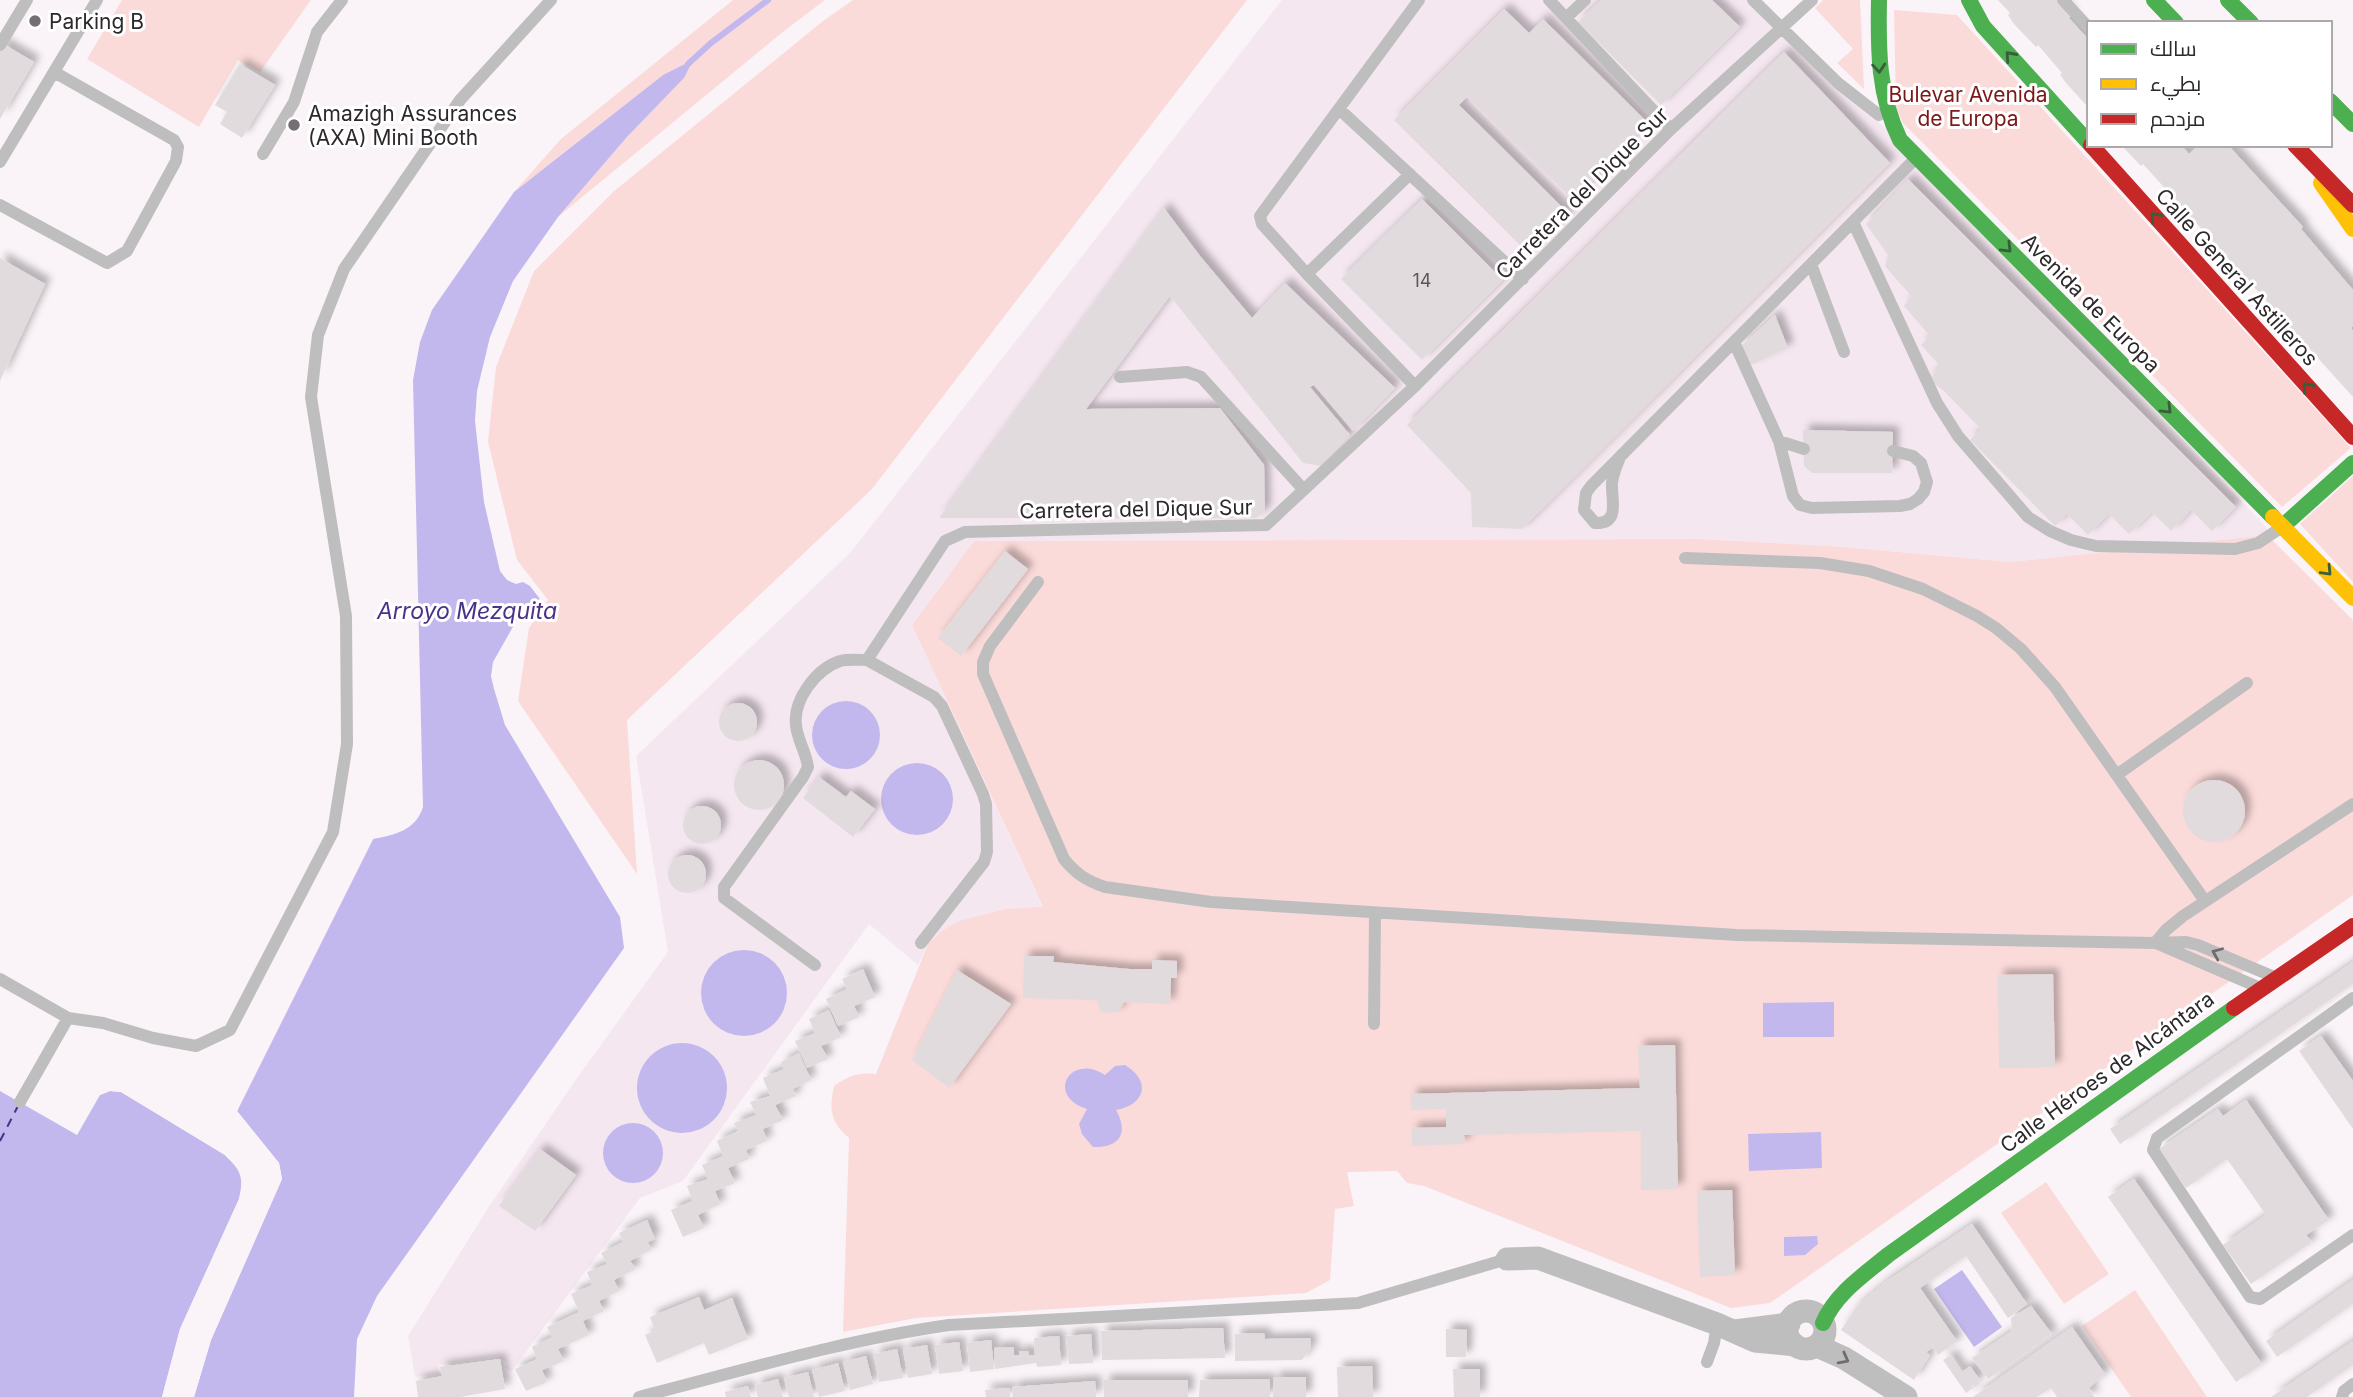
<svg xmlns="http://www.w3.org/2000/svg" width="2353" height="1397" viewBox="0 0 2353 1397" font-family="Inter,Cairo,sans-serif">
	<defs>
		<filter id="shadow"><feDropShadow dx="6" dy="-6" stdDeviation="3.5" flood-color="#0004"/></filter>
	</defs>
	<rect width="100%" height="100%" fill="#faf4f8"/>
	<path fill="#f5e7f0" d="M1282 0H1763L2267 528V535L2010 562 1832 546 1697 539 974 541 912 625 1043 908 1005 909 962 920 928 944 918 965 869 924 683 1181 640 1198 511 1372 505 1367 507 1363 497 1356 438 1365 439 1374 415 1377 408 1336 490 1205 577 1078 668 952 636 756 851 552Z"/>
	<path fill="#fbdbda" d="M122 0H311L260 72 238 60 199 127 87 59Z
		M733 0H825L784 31 558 217 627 137 684 78 663 75 514 192 561 139Z
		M853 0H1247L872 489 627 720 637 874 518 701 529 628 548 600 517 560 488 442 496 367 534 271 613 192 823 21Z
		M1823 0H1860L1864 89 1837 63 1853 49 1815 8Z
		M1894 10 1957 15 2351 448 2282 507 1903 123 1896 108Z
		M2353 476V582L2300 524Z
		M2267 535 2353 620V895L1770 1303 1731 1308 1424 1186 1407 1183 1397 1171 1347 1172 1354 1206 1335 1209 1330 1280 1306 1293 916 1318 843 1332 849 1138C830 1122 829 1109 834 1086 848 1076 859 1072 876 1074L928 944 943 930 962 920 1005 909 1043 907 912 625 974 541 1697 539 1832 546 2010 562Z
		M2046 1182 2109 1274 2064 1304 2001 1213Z
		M2135 1290 2207 1397H2131L2082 1326Z"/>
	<path fill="#c3b8ed" d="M693 60 684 78 627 137 558 217 513 281 490 337 477 391 475 421 484 502 500 571 507 580 516 584 523 582 530 586 540 599 530 603 518 618 493 662 491 676 494 689 505 725 620 917 624 948 377 1296 357 1339 354 1397H194L211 1340 282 1179 279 1163 237 1111 373 839C395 835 416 830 423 807L413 380 420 342 432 310 514 192 663 75Z
		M812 735a34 34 0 1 1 68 0a34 34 0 1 1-68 0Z
		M881 799a36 36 0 1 1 72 0a36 36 0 1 1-72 0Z
		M701 993a43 43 0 1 1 86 0a43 43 0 1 1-86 0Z
		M1834 1002V1037H1763V1003Z
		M637 1088a45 45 0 1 1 90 0a45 45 0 1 1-90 0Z
		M1125 1065C1152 1081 1145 1105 1116 1110 1129 1133 1120 1148 1093 1147L1082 1134 1079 1124 1087 1109C1045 1096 1070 1052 1105 1075L1115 1066Z
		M0 1091 77 1135 100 1095 110 1091 121 1092 225 1155C241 1171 244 1176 239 1199L180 1329 162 1397H0Z
		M603 1153a30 30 0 1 1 60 0a30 30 0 1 1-60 0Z
		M1821 1132 1822 1168 1749 1171 1748 1134Z
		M1817 1236 1818 1244 1805 1255 1784 1256V1237Z
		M1962 1270 2002 1327 1974 1347 1934 1289Z"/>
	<path fill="#faf4f8" d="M372 835 373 839 237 1111 279 1163 282 1179 211 1340 194 1397H191L208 1338 278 1179 275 1165 233 1110Z
		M109 1088 123 1089 227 1152 241 1166 247 1182 242 1201 184 1330 166 1397H162L180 1329 239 1199 243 1182 238 1168 225 1155 121 1092 110 1091 100 1095 97 1093Z"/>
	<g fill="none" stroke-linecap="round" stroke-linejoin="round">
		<path stroke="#c3b8ed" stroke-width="6" d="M688 64 711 43 768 0"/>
		<path stroke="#4a3287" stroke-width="2" stroke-dasharray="9 7" stroke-linecap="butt" d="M0 1141 18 1106"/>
	</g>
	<path fill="#e1dbdd" filter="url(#shadow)" d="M1601 0H1712L1740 27 1661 105 1578 22Z
		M1998 0H2058L2071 16 2069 18 2089 40 2087 106 2066 83 2060 75 2062 73 2038 45 2036 47 2014 24 2008 15 2010 13Z
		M1504 9 1529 33 1543 19 1648 123 1573 200 1467 97 1459 105 1569 214 1529 254 1394 120Z
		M0 42 34 62 0 119Z
		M1784 52 1890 163 1522 529 1472 527 1471 493 1407 425Z
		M240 64 275 85 242 138 220 124 227 112 215 105Z
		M2121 145H2181L2189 154 2199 145H2228L2303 227 2301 229 2353 290V326L2351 328 2353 331V397L2143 164 2141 166Z
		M1908 179 2236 507 2212 531 2191 510 2171 531 2152 512 2129 534 2109 514 2088 535 2067 514 2055 526 1970 440 1981 429 1943 390 1929 380 1940 366 1921 345 1930 336 1904 306 1911 296 1885 266 1888 255 1866 224Z
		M1422 199 1503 280 1422 360 1341 279Z
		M1164 208 1200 256 1252 318 1285 283 1395 388 1353 431 1314 385 1310 387 1350 435 1321 466 1303 463 1170 296 1086 409 1220 408 1264 465 1265 511 1256 518H939Z
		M0 258 45 284 0 381Z
		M1775 315 1788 348 1751 365 1741 346Z
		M1803 430 1893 432 1892 473H1812L1804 466Z
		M1005 551 1028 569 961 656 938 638Z
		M719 722a19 19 0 1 1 38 0a19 19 0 1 1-38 0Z
		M734 785a25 25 0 1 1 50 0a25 25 0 1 1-50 0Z
		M819 777 846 797 851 791 875 809 853 837 803 798Z
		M2183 811a31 31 0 1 1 62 0a31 31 0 1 1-62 0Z
		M683 825a19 19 0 1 1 38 0a19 19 0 1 1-38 0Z
		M668 874a19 19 0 1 1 38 0a19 19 0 1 1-38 0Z
		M1024 956H1054L1053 962 1129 969H1152V960L1177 961V978H1171L1170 1004 1124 1002 1118 1012 1105 1013 1100 1011 1097 1000 1023 998Z
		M2353 962V984L2120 1144 2110 1129Z
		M863 969 875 997 854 1006 859 1017 838 1026 826 999 847 989 842 979Z
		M957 970 1011 1004 949 1088 912 1060Z
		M2053 974 2055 1067 1999 1068 1998 975Z
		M829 1010 841 1037 821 1046 828 1059 807 1068 795 1041 815 1033 809 1019Z
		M2321 1036 2353 1081V1129L2299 1051Z
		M1675 1045 1678 1189 1641 1190V1131L1464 1135 1465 1144 1412 1146V1128L1446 1127V1109L1411 1110V1094L1640 1088 1638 1046Z
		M799 1053 811 1080 793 1089 796 1096 775 1105 783 1120 763 1129 767 1141 746 1150 749 1159 728 1168 735 1183 715 1191 720 1204 698 1215 704 1228 683 1237 671 1210 692 1201 694 1206 687 1186 708 1179 702 1165 723 1156 717 1141 738 1131 734 1123 756 1115 750 1102 770 1096 763 1078 784 1069 781 1062Z
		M2246 1100 2329 1220 2306 1235 2312 1242 2251 1284 2223 1245 2266 1215 2227 1159 2186 1188 2159 1149 2218 1109 2223 1116Z
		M540 1149 576 1175 535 1231 499 1206Z
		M2134 1179 2262 1364 2236 1382 2108 1197Z
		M1732 1190 1735 1275 1700 1277 1697 1191Z
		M647 1220 655 1239 648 1242 651 1250 630 1261 636 1269 614 1280 619 1291 599 1301 604 1311 583 1321 589 1335 558 1349 564 1361 542 1370 547 1382 526 1391 515 1369 537 1359 532 1347 552 1337 547 1327 579 1312 571 1294 592 1285 587 1272 607 1264 601 1253 623 1242 619 1233Z
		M1972 1224 2027 1304 2008 1318 1966 1256 1920 1288 1957 1341 1938 1355 1933 1348 1926 1352 1930 1355 1914 1380 1841 1330 1857 1306 1887 1281Z
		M2353 1280V1304L2277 1357 2266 1341Z
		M699 1297 704 1310 732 1298 748 1339 709 1355 704 1343 657 1363 645 1335 655 1331 650 1317Z
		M2031 1306 2052 1334 1988 1379 1972 1358 2012 1331 2011 1318Z
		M2072 1327 2105 1374 2089 1388 2094 1397H2057L2051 1388 2037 1397H1973Z
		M1223 1328 1225 1358 1102 1360 1101 1331Z
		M1446 1329 1467 1330 1466 1357H1446Z
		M1264 1333 1265 1339 1310 1338 1311 1348 1302 1360 1235 1361V1334Z
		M1091 1334 1093 1363 1069 1364 1066 1336Z
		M1059 1336 1061 1365 1037 1367 1036 1363 995 1369 994 1348 1014 1347V1355H1019V1351H1028L1029 1355H1035L1034 1338Z
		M991 1340 994 1369 970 1372 967 1343Z
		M2353 1341V1365L2307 1397H2271Z
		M959 1342 963 1371 939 1374 935 1345Z
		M927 1345 932 1374 908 1378 903 1349Z
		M897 1349 903 1378 879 1382 874 1354Z
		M1951 1355 1962 1372 1970 1366 1980 1380 1971 1386 1973 1388 1966 1393 1943 1360Z
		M866 1356 873 1384 850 1390 843 1362Z
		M500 1359 505 1389 460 1397H418L416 1381 442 1376 440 1367Z
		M838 1363 845 1391 819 1397 812 1370Z
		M1372 1366 1373 1397H1338L1337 1367Z
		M1453 1369H1480V1397H1454Z
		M808 1372 814 1397H789L784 1378Z
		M1274 1377H1306V1397H1273Z
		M778 1379 783 1397H758L755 1385Z
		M1270 1379V1397H1199L1200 1380Z
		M1104 1380H1188V1397H1104Z
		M1095 1381 1096 1397H1013L1012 1387Z
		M748 1386 751 1397H726L725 1392Z
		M1009 1388 1010 1397H986L985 1390Z"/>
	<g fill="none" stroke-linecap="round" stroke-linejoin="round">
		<path stroke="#bfbebf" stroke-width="12" d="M1549 0 1671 129
			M1753 0 1838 83 1879 115
			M2063 0 2089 28
			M1566 18 1585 0
			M0 45 27 0
			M1339 109 1523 279
			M263 154 294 102 317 32 342 0
			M0 162 97 0
			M0 205 107 263 127 251 176 161 178 147 174 140 54 72
			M1853 222 1937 403 1958 436 2028 517 2050 531 2071 540 2096 546 2235 549 2258 543 2279 529
			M1811 264 1844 352
			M1307 274 1410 174
			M1734 342 1779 441 1793 496 1800 505 1812 508 1900 506 1910 504 1918 499 1924 492 1927 482 1921 463 1913 456 1893 451
			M1120 377 1187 372 1201 377 1303 489
			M1415 386 1307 274 1262 224 1260 216 1419 0
			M1779 441 1804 449
			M1619 460C1616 467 1613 475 1612 483 1611 500 1621 524 1595 523L1584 510 1586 493 1591 486 1915 159
			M1685 558 1820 563 1869 571 1923 589 1977 616 1996 628 2021 649 2055 687 2205 901
			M1038 582 990 646 983 662V674L1064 859C1076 874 1087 881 1105 887L1211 902 1737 935 2155 943 2186 942 2198 945 2272 976
			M867 660 934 697 942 706 983 794 986 804 987 852 984 862 921 943
			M2118 774 2247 683
			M2155 943 2166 930 2183 916 2353 804
			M2156 943 2258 987
			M815 965 724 898V887L803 777 808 767C806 752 797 739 796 725 793 700 816 669 840 661 849 659 858 660 867 660L945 541 965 532 1266 525 1415 386 1671 129 1812 0
			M0 979 68 1018 103 1023 153 1038 196 1046 230 1030 333 832 347 744 346 616 311 397 318 335 344 269 460 100 551 0
			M2353 998 2157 1138 2153 1150 2250 1297 2260 1299 2353 1235
			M1374 1024 1375 914
			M20 1102 68 1018
			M1707 1362 1714 1343 1717 1324
			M639 1397C741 1371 844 1340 949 1325L1358 1303 1507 1259
			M2342 1397 2344 1391 2353 1384"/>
		<path stroke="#bfbebf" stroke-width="23" d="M1507 1259 1538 1258 1717 1324 1755 1341 1795 1345
			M1787 1330a19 19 0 1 1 38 0a19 19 0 1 1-38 0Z
			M1735 1331 1789 1324
			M1817 1346 1844 1358 1906 1397"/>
		<path stroke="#4caf50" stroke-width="16" d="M1879 0C1878 49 1878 95 1900 140L2273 517
			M1969 0 1983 26 2089 143
			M2154 0 2176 23
			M2228 0 2251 23
			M2330 101 2353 124
			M2284 525 2353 463
			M1823 1323C1836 1293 1864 1275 1888 1255L2234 1008"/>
		<path stroke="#ffc107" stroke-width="16" d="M2321 183 2353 229
			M2273 517 2353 598"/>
		<path stroke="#c62828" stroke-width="16" d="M2091 145 2353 437
			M2295 145 2353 205
			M2234 1008 2353 926"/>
	</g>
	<defs><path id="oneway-chevron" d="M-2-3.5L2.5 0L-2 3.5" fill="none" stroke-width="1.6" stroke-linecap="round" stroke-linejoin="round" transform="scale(1.75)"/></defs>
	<g stroke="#395e3a">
		<use href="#oneway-chevron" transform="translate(2010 56) rotate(-132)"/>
		<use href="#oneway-chevron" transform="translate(1879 68) rotate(85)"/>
		<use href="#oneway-chevron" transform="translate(2155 217) rotate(-132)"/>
		<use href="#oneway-chevron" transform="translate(2007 248) rotate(45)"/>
		<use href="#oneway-chevron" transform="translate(2307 387) rotate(-132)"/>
		<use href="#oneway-chevron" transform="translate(2167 409) rotate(45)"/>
		<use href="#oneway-chevron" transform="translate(2327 571) rotate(46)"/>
	</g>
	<g stroke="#6f6c6e">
		<use href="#oneway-chevron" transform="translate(2217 953) rotate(-157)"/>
		<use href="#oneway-chevron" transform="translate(1844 1359) rotate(28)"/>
	</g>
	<g fill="#756f73" stroke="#fff" stroke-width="2.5">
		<circle cx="35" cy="21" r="7"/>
		<circle cx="294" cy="125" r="7"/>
	</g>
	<g text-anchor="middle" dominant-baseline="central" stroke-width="6" stroke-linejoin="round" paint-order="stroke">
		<g font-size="18" fill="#5b5658">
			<text x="1422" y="280">14</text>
		</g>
		<g font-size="21" fill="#2d282b" stroke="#fff" text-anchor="start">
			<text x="49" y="21">Parking B</text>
			<text x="308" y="113">Amazigh Assurances<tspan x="308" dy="24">(AXA) Mini Booth</tspan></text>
		</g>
		<g font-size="21" fill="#7d1818" stroke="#fff">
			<text x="1968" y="94">Bulevar Avenida<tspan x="1968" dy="24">de Europa</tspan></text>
		</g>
		<g font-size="21" fill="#2d282b" stroke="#fff">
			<text transform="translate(1582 193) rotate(-45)">Carretera del Dique Sur</text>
			<text transform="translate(2237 277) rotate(48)">Calle General Astilleros</text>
			<text transform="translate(2091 303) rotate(45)">Avenida de Europa</text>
			<text transform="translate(1136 509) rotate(-1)">Carretera del Dique Sur</text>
			<text transform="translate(2107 1072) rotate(-36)">Calle Héroes de Alcántara</text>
		</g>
		<g font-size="23" font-style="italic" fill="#4a3287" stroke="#fff">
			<text x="467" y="611">Arroyo Mezquita</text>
		</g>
	</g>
	<rect x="2087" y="21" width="245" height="126" fill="#ffffff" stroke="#aba9aa" stroke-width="2"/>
	<rect x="2101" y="44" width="35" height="10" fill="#4caf50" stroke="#aba9aa" stroke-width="2"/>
	<text x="2150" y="56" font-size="21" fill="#2d282b">سالك</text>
	<rect x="2101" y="79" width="35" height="10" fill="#ffc107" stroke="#aba9aa" stroke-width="2"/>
	<text x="2150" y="91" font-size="21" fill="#2d282b">بطيء</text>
	<rect x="2101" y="114" width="35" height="10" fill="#c62828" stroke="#aba9aa" stroke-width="2"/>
	<text x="2150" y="126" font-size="21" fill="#2d282b">مزدحم</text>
</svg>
